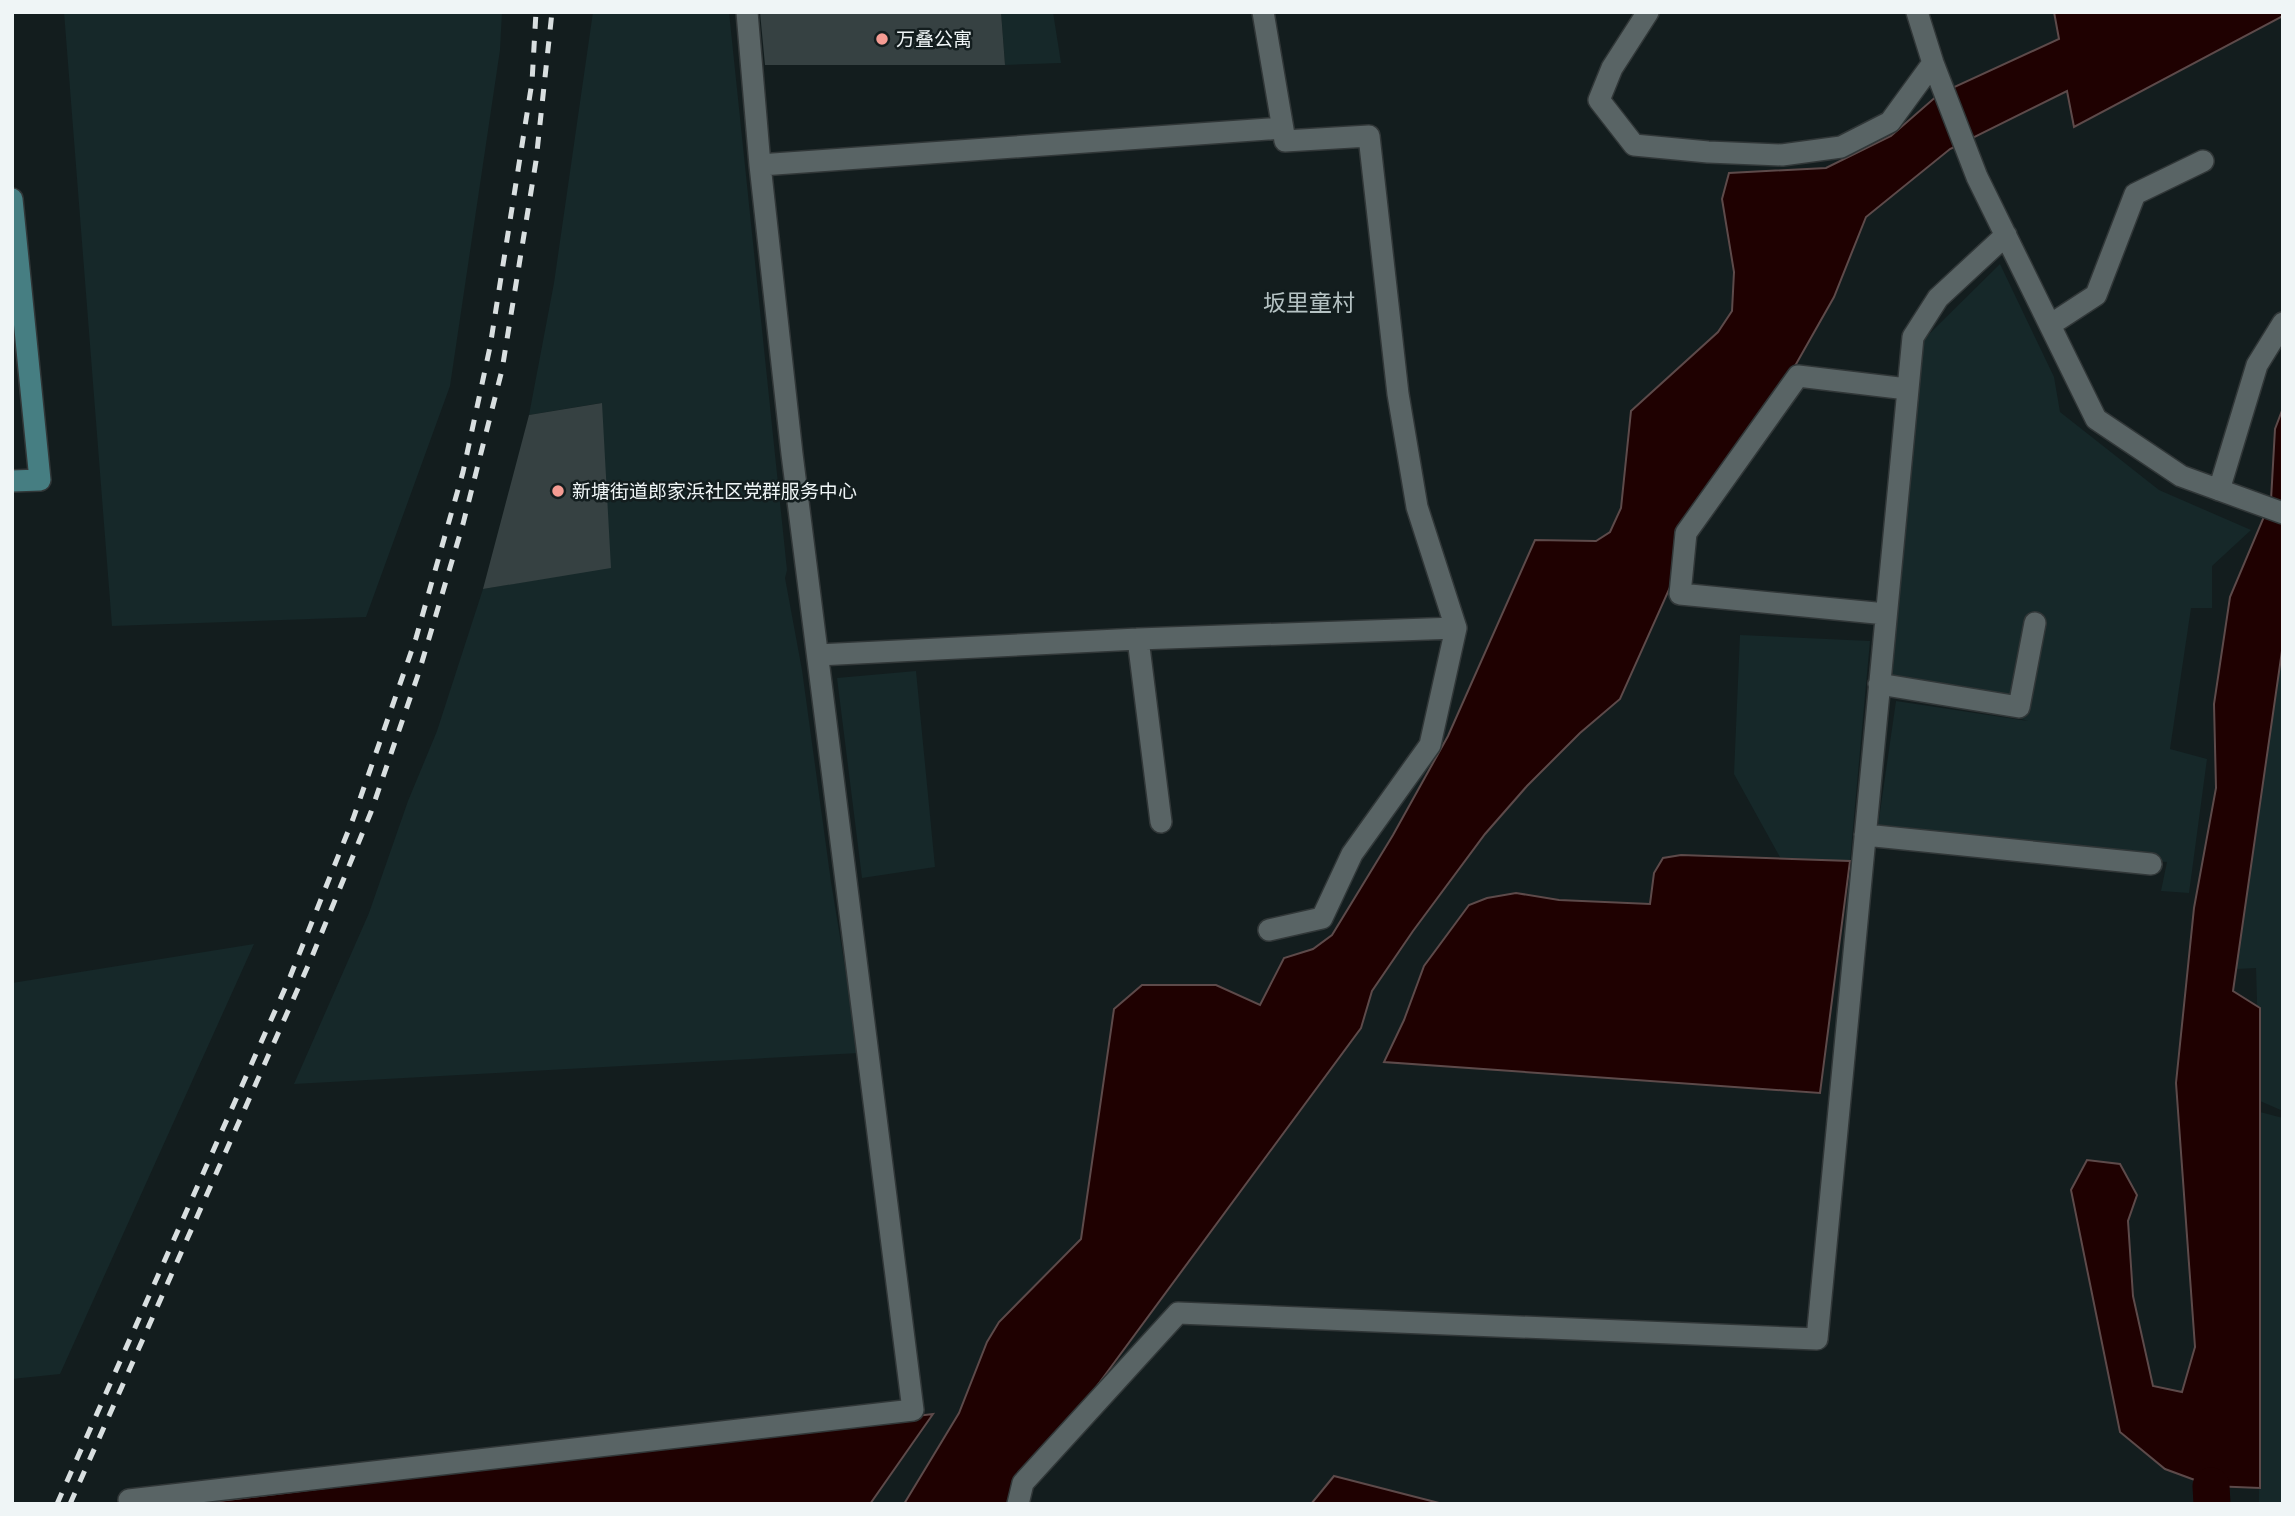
<svg xmlns="http://www.w3.org/2000/svg" width="2295" height="1516" viewBox="0 0 2295 1516" font-family="Ubuntu,'Noto Sans SC',sans-serif">
	<rect width="100%" height="100%" fill="#131d1e"/>
	<path fill="#162829" d="M64 12H502L500 50 450 386 366 617 112 626Z
		M593 12H729L787 570 785 578 802 670 831 882 859 1053 294 1084 369 913 408 801 437 731 483 589 610 567 601 403 529 415 554 283Z
		M1001 12H1053L1061 63 1005 65Z
		M2000 264 2054 377 2060 412 2159 490 2251 530 2212 566V608H2191L2170 749 2207 759 2189 893 2161 891 2167 862 2084 857 1878 826 1896 701 2028 721 1892 678 1923 340Z
		M1740 635 1870 641 1850 861 1781 859 1734 774Z
		M2283 644V1111L2260 1101 2256 968 2236 969Z
		M916 671 935 867 862 878 837 678Z
		M254 944 60 1374 12 1379V983Z
		M2260 1112 2283 1118V1504H2259Z"/>
	<path fill="#1f0101" stroke="#5d4a4a" stroke-width="2" d="M2054 12H2283V16L2074 127 2067 91 1950 149 1866 217 1834 297 1791 373 1714 489 1620 699 1580 733 1527 786 1485 834 1413 931 1372 991 1361 1028 1077 1413 1014 1504H904L959 1413 987 1342 999 1322 1081 1239 1114 1009 1142 985H1216L1260 1005 1284 958 1313 949 1332 935 1393 835 1448 736 1535 540 1596 541 1610 532 1621 508 1631 411 1718 332 1732 311 1734 272 1722 199 1729 173 1826 168 1891 136 1939 94 2059 39Z
		M2283 408V644L2233 991 2260 1008V1488L2211 1486 2165 1469 2120 1432 2071 1190 2087 1160 2120 1164 2137 1195 2128 1221 2133 1296 2153 1386 2182 1392 2195 1347 2176 1083 2194 908 2216 788 2214 704 2230 597 2271 500 2275 429Z
		M1681 855 1850 861 1820 1093 1384 1062 1404 1020 1424 966 1469 905 1487 898 1516 893 1559 900 1650 904 1654 873 1663 858Z
		M933 1414 870 1504H194Z
		M1334 1476 1443 1504H1311Z"/>
	<g fill="none" stroke-linecap="round" stroke-linejoin="round">
		<path stroke="#1f0101" stroke-width="37" d="M2211 1486 2212 1504"/>
	</g>
	<path fill="#364142" d="M760 12H1001L1005 65H765Z
		M602 403 611 568 483 589 529 415Z"/>
	<g fill="none" stroke-linecap="round" stroke-linejoin="round">
		<defs>
			<path id="street" d="M1263 12 1285 141 1369 136 1398 394 1417 507 1456 628 1430 745 1352 854 1322 918 1269 930
				M1648 12 1612 68 1599 100 1634 145 1708 152 1782 155 1841 147 1890 122 1933 63
				M1917 12 1933 63 1977 177 2096 419 2181 476 2283 513
				M760 165 1282 128
				M2050 325 2096 295 2135 194 2203 161
				M2219 490 2257 365 2283 323
				M1886 614 1680 594 1686 533 1798 376 1907 389
				M1138 639 1161 822
				M818 655 1138 639 1456 628
				M1879 684 2019 707 2035 623
				M1865 835 2151 864
				M129 1500 913 1410 792 454 760 165 747 12
				M1018 1504 1023 1483 1178 1313 1817 1339 1913 337 1938 298 2006 235"/>
			<path id="secondary" d="M12 199 40 480 12 481"/>
		</defs>
		<use href="#street" stroke="#313738" stroke-width="24"/>
		<use href="#secondary" stroke="#313738" stroke-width="24"/>
		<use href="#street" stroke="#596465" stroke-width="21"/>
		<use href="#secondary" stroke="#467e82" stroke-width="21"/>
		<path stroke="#d9dfe0" stroke-width="5" stroke-dasharray="12 12" stroke-linecap="butt" d="M57 1504 290 977 353 819 416 638 463 472 490 347 532 82 536 12
			M70 1504 311 959 371 812 419 672 463 524 502 370 536 161 552 12"/>
	</g>
	<g fill="#f59c93" stroke="#131d1e" stroke-width="2.5">
		<circle cx="882" cy="39" r="7"/>
		<circle cx="558" cy="491" r="7"/>
	</g>
	<g text-anchor="middle" dominant-baseline="central" stroke-width="5" stroke-linejoin="round" paint-order="stroke">
		<g font-size="19" fill="#eff5f6" stroke="#131d1e" text-anchor="start">
			<text x="896" y="39">万叠公寓</text>
			<text x="572" y="491">新塘街道郎家浜社区党群服务中心</text>
		</g>
		<g font-size="23" fill="#b6c3c4" stroke="#131d1e">
			<text x="1309" y="302">坂里童村</text>
		</g>
	</g>
	<rect width="2295" height="1516" fill="none" stroke="#eff5f6" stroke-width="28"/>
</svg>
